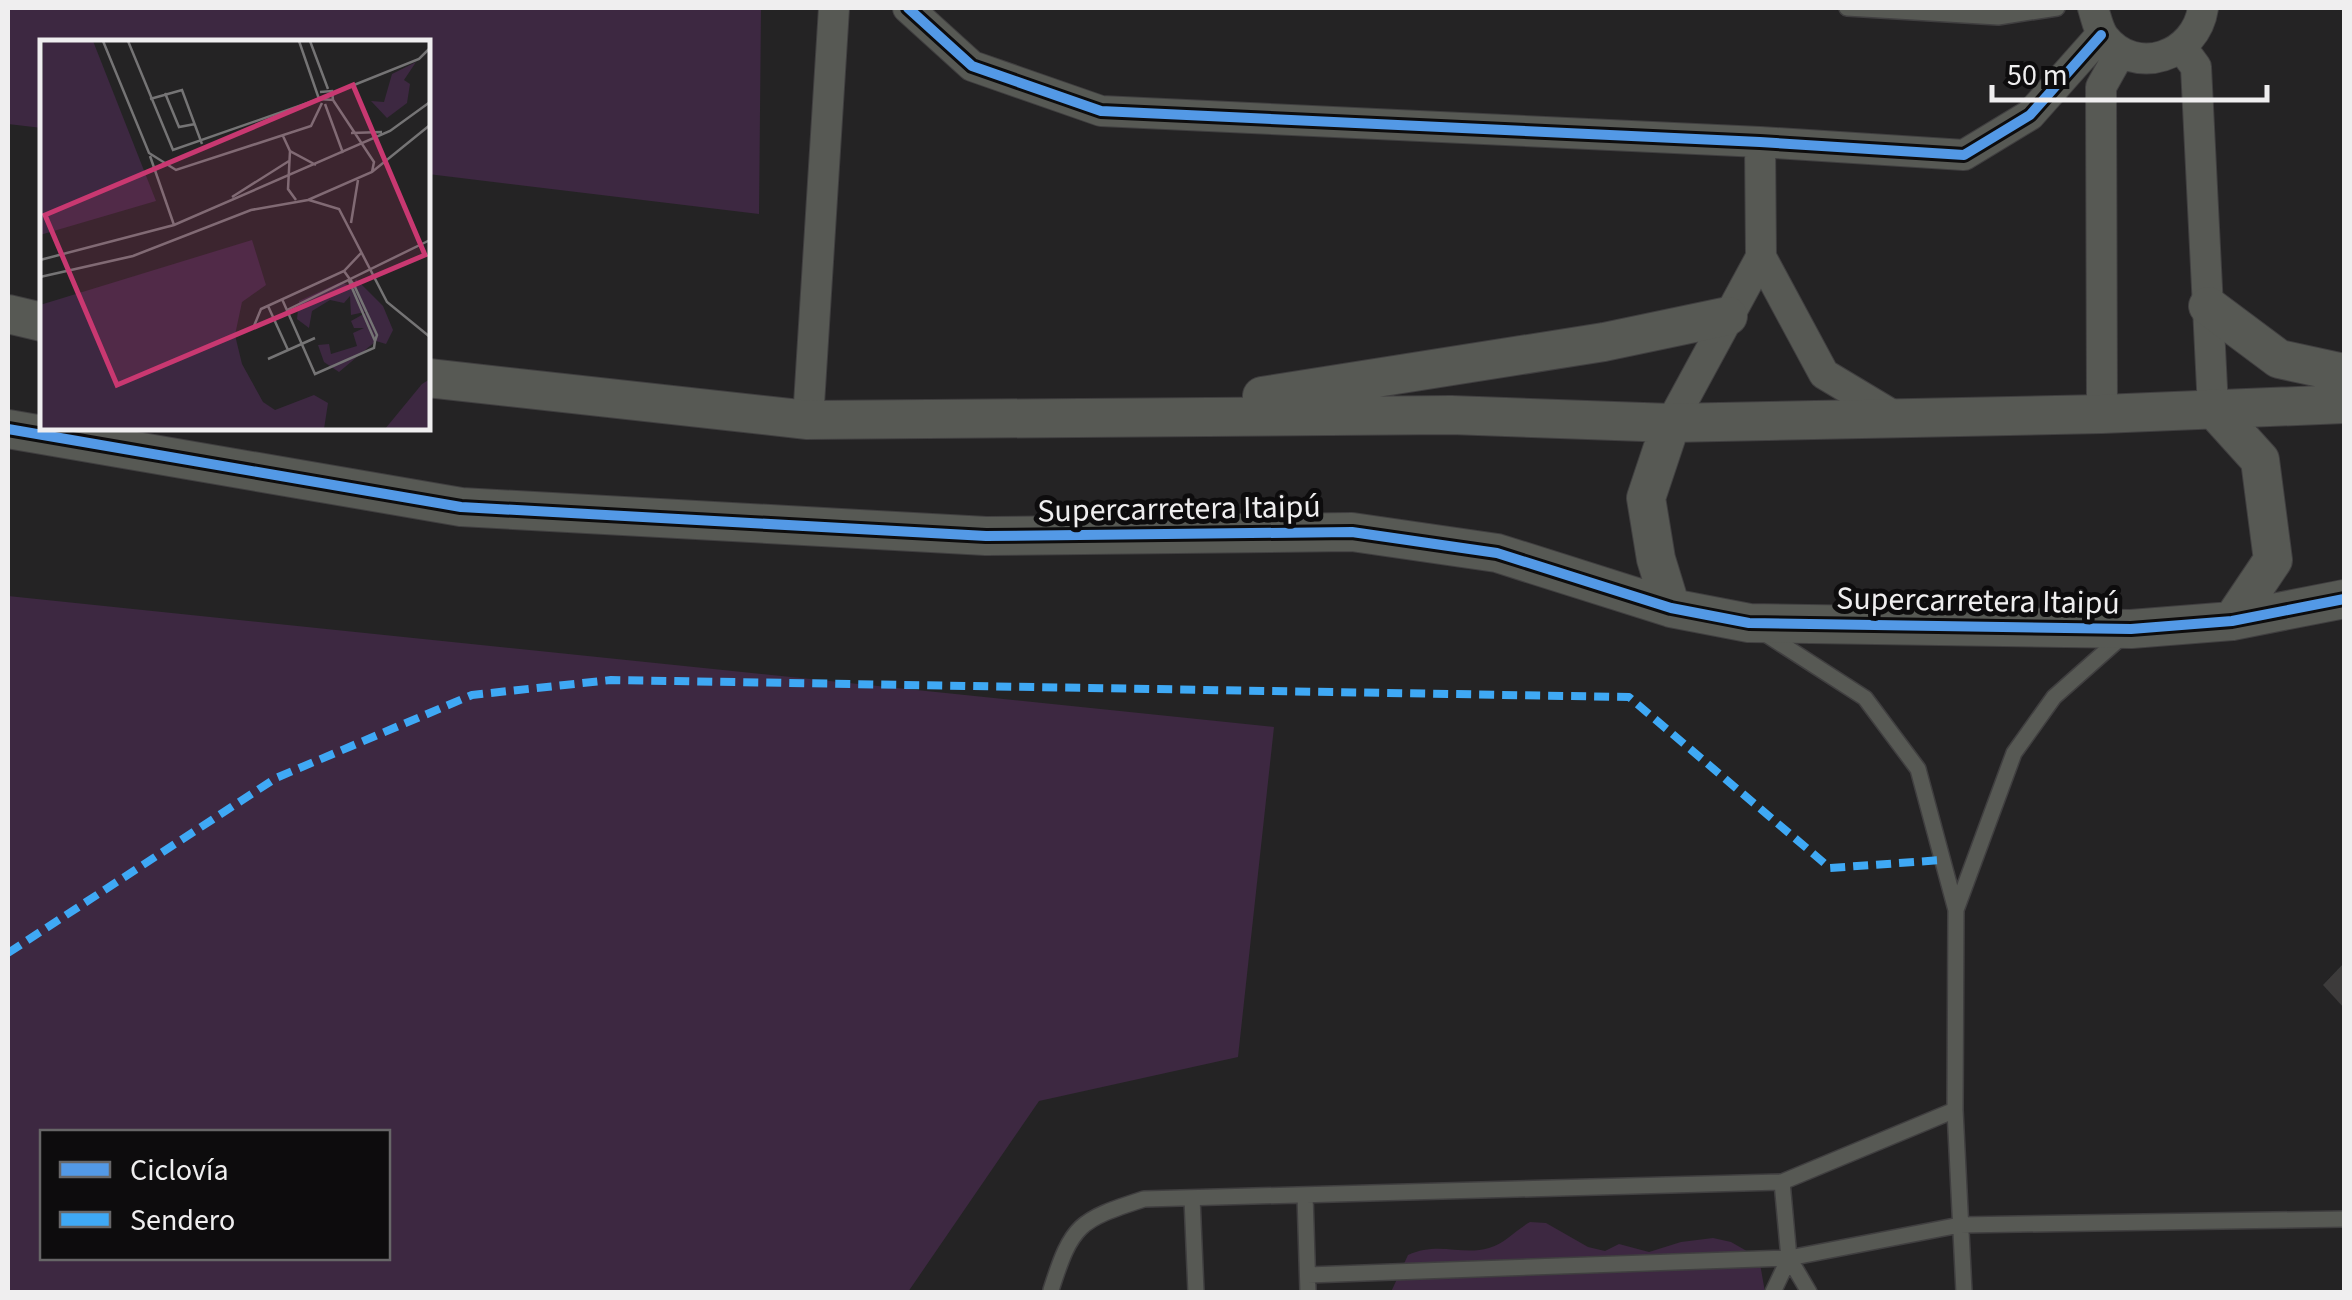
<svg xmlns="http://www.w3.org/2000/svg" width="2352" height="1300" viewBox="0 0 2352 1300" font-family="'Source Sans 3',sans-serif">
	<defs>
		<filter id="shadow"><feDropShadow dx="9" dy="9" stdDeviation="0" flood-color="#0009"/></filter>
	</defs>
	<rect width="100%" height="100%" fill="#242324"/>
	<path fill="#3d2841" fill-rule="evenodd" d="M8 8H761L759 214 428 174V42H42V128L8 124Z
		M8 596 1274 727 1238 1057 1039 1101 908 1292H8ZM42 1132H388V1258H42Z
		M1530 1222 1546 1223 1588 1247 1605 1251 1619 1244 1649 1252 1681 1242 1713 1238 1731 1242 1759 1258 1765 1292H1391L1408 1255C1439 1241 1461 1256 1489 1248 1504 1244 1516 1230 1530 1222Z"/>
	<path fill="#3c3b3b" filter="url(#shadow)" d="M2344 963V1008L2323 985Z"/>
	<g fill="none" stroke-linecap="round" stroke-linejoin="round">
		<defs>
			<path id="service" d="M1847 8 1998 17 2057 8
				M1761 631 1865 698 1918 769 1956 910 1955 1110 1964 1292
				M1956 910 2014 753 2054 697 2125 634
				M1782 1182 1789 1258 1809 1292
				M1305 1195 1308 1292
				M1192 1198 1196 1292
				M1308 1275 1789 1258 1960 1225 2344 1219
				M1051 1290C1072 1224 1079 1220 1144 1199L1782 1182 1955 1110
				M1773 1292 1789 1258"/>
			<path id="minor" d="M908 8 972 66 1101 111 1760 142 1964 155 2030 115 2101 35
				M2093 8C2096 17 2098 29 2104 37 2136 78 2196 56 2203 8
				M2182 48 2196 67 2213 408
				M1760 142 1761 257 1824 374 1899 419
				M2102 414 2101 87 2120 53
				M808 420 834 8
				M1671 423 1761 257"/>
			<path id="tertiary" d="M2208 306 2279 359 2344 373
				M8 314 42 322
				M428 378 808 420 1451 415 1671 423 2102 414 2344 404
				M1262 396 1604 342 1728 316
				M2213 408 2260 460 2273 560 2232 621
				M1671 423 1646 498 1656 559 1671 608
				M8 429 461 507 986 536 1352 532 1497 553 1671 608 1749 623 2131 629 2232 621 2344 599"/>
		</defs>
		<use href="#service" stroke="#403f40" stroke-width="18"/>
		<use href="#minor" stroke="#403f40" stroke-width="32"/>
		<use href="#tertiary" stroke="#403f40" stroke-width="40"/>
		<use href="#service" stroke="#575954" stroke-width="15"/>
		<use href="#minor" stroke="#575954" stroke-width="30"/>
		<use href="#tertiary" stroke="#575954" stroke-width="38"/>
		<path stroke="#3fa9f5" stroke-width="8" stroke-dasharray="15 8" stroke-linecap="butt" d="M8 953 276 778 472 695 611 680 1629 697 1830 868 1942 860"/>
		<defs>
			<path id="cycleway" d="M908 8 972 66 1101 111 1760 142 1964 155 2030 115 2101 35
				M8 429 461 507 986 536 1352 532 1497 553 1671 608 1749 623 2131 629 2232 621 2344 599"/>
		</defs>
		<use href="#cycleway" stroke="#0d0c0d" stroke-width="16"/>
		<use href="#cycleway" stroke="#5399e6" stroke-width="10"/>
	</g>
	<g text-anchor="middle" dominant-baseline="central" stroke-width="10" stroke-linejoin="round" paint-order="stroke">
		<g font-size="32" fill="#efeeef" stroke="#0d0c0d">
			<text transform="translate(1179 509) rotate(-1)">Supercarretera Itaipú</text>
			<text transform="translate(1978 601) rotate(1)">Supercarretera Itaipú</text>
		</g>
	</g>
	<g transform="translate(40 40)">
		<rect width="390" height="390" fill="#242324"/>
		<path d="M3 1H53L116 161 0 195ZM376 22 364 40 370 44 367 63 347 78 331 61 344 62 352 34ZM212 200 226 245 202 262 195 295 202 324 223 362 235 370 274 355 288 363 284 389H0V265ZM316 239 343 266 353 290 346 304 336 301 299 332 284 322 278 305 289 304 291 314 317 306 313 293 324 288H314L311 281 329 271 311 275 310 256 304 263 290 260 272 271 269 288 257 279 259 261 301 242 312 247ZM390 339V389H345L382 344Z" fill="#3d2841"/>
		<path fill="none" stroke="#757475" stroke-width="2.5" d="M63 1 109 113 136 130 271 86 282 63M88 1 133 110 279 59M259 1 279 59 293 60 292 51 280 52M270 1 288 49M125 53 139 87 155 84M294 53 379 19 390 8M110 59 142 50 162 104M293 60 334 122 332 132M285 64 303 113M311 93 342 92M243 96 250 111 276 125M250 111 248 149 256 160M110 116 134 185M192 157 249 121M269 160 299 169 347 262 390 297M311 183 318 140M0 220 134 185 350 91 390 62M304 231 314 245 337 295 335 301 309 241M0 237 93 216 211 170 268 160 332 132 390 85M242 259 275 334 334 308 335 301M228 266 248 310M247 270 390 200M214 286 221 269 304 231 322 212M228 319 275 298"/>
		<path fill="#c93871" fill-opacity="0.15" stroke="#c93871" stroke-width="5" d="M313 45 385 215 77 345 5 175Z"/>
		<rect width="390" height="390" fill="none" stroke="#efeeef" stroke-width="5"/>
	</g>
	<rect width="2352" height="1300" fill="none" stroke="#efeeef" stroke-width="20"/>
	<rect x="40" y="1130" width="350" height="130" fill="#0d0c0d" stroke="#676667" stroke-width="2.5"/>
	<rect x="60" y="1162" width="50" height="15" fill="#5399e6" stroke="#676667" stroke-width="2.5"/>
	<text x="130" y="1180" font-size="30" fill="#efeeef">Ciclovía</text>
	<rect x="60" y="1212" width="50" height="15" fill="#3fa9f5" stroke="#676667" stroke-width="2.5"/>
	<text x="130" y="1230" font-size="30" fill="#efeeef">Sendero</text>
	<path d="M1992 85v15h275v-15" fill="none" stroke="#efeeef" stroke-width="5"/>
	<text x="2007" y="85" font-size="30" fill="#efeeef" stroke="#0d0c0d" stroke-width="8" paint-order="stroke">50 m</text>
</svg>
